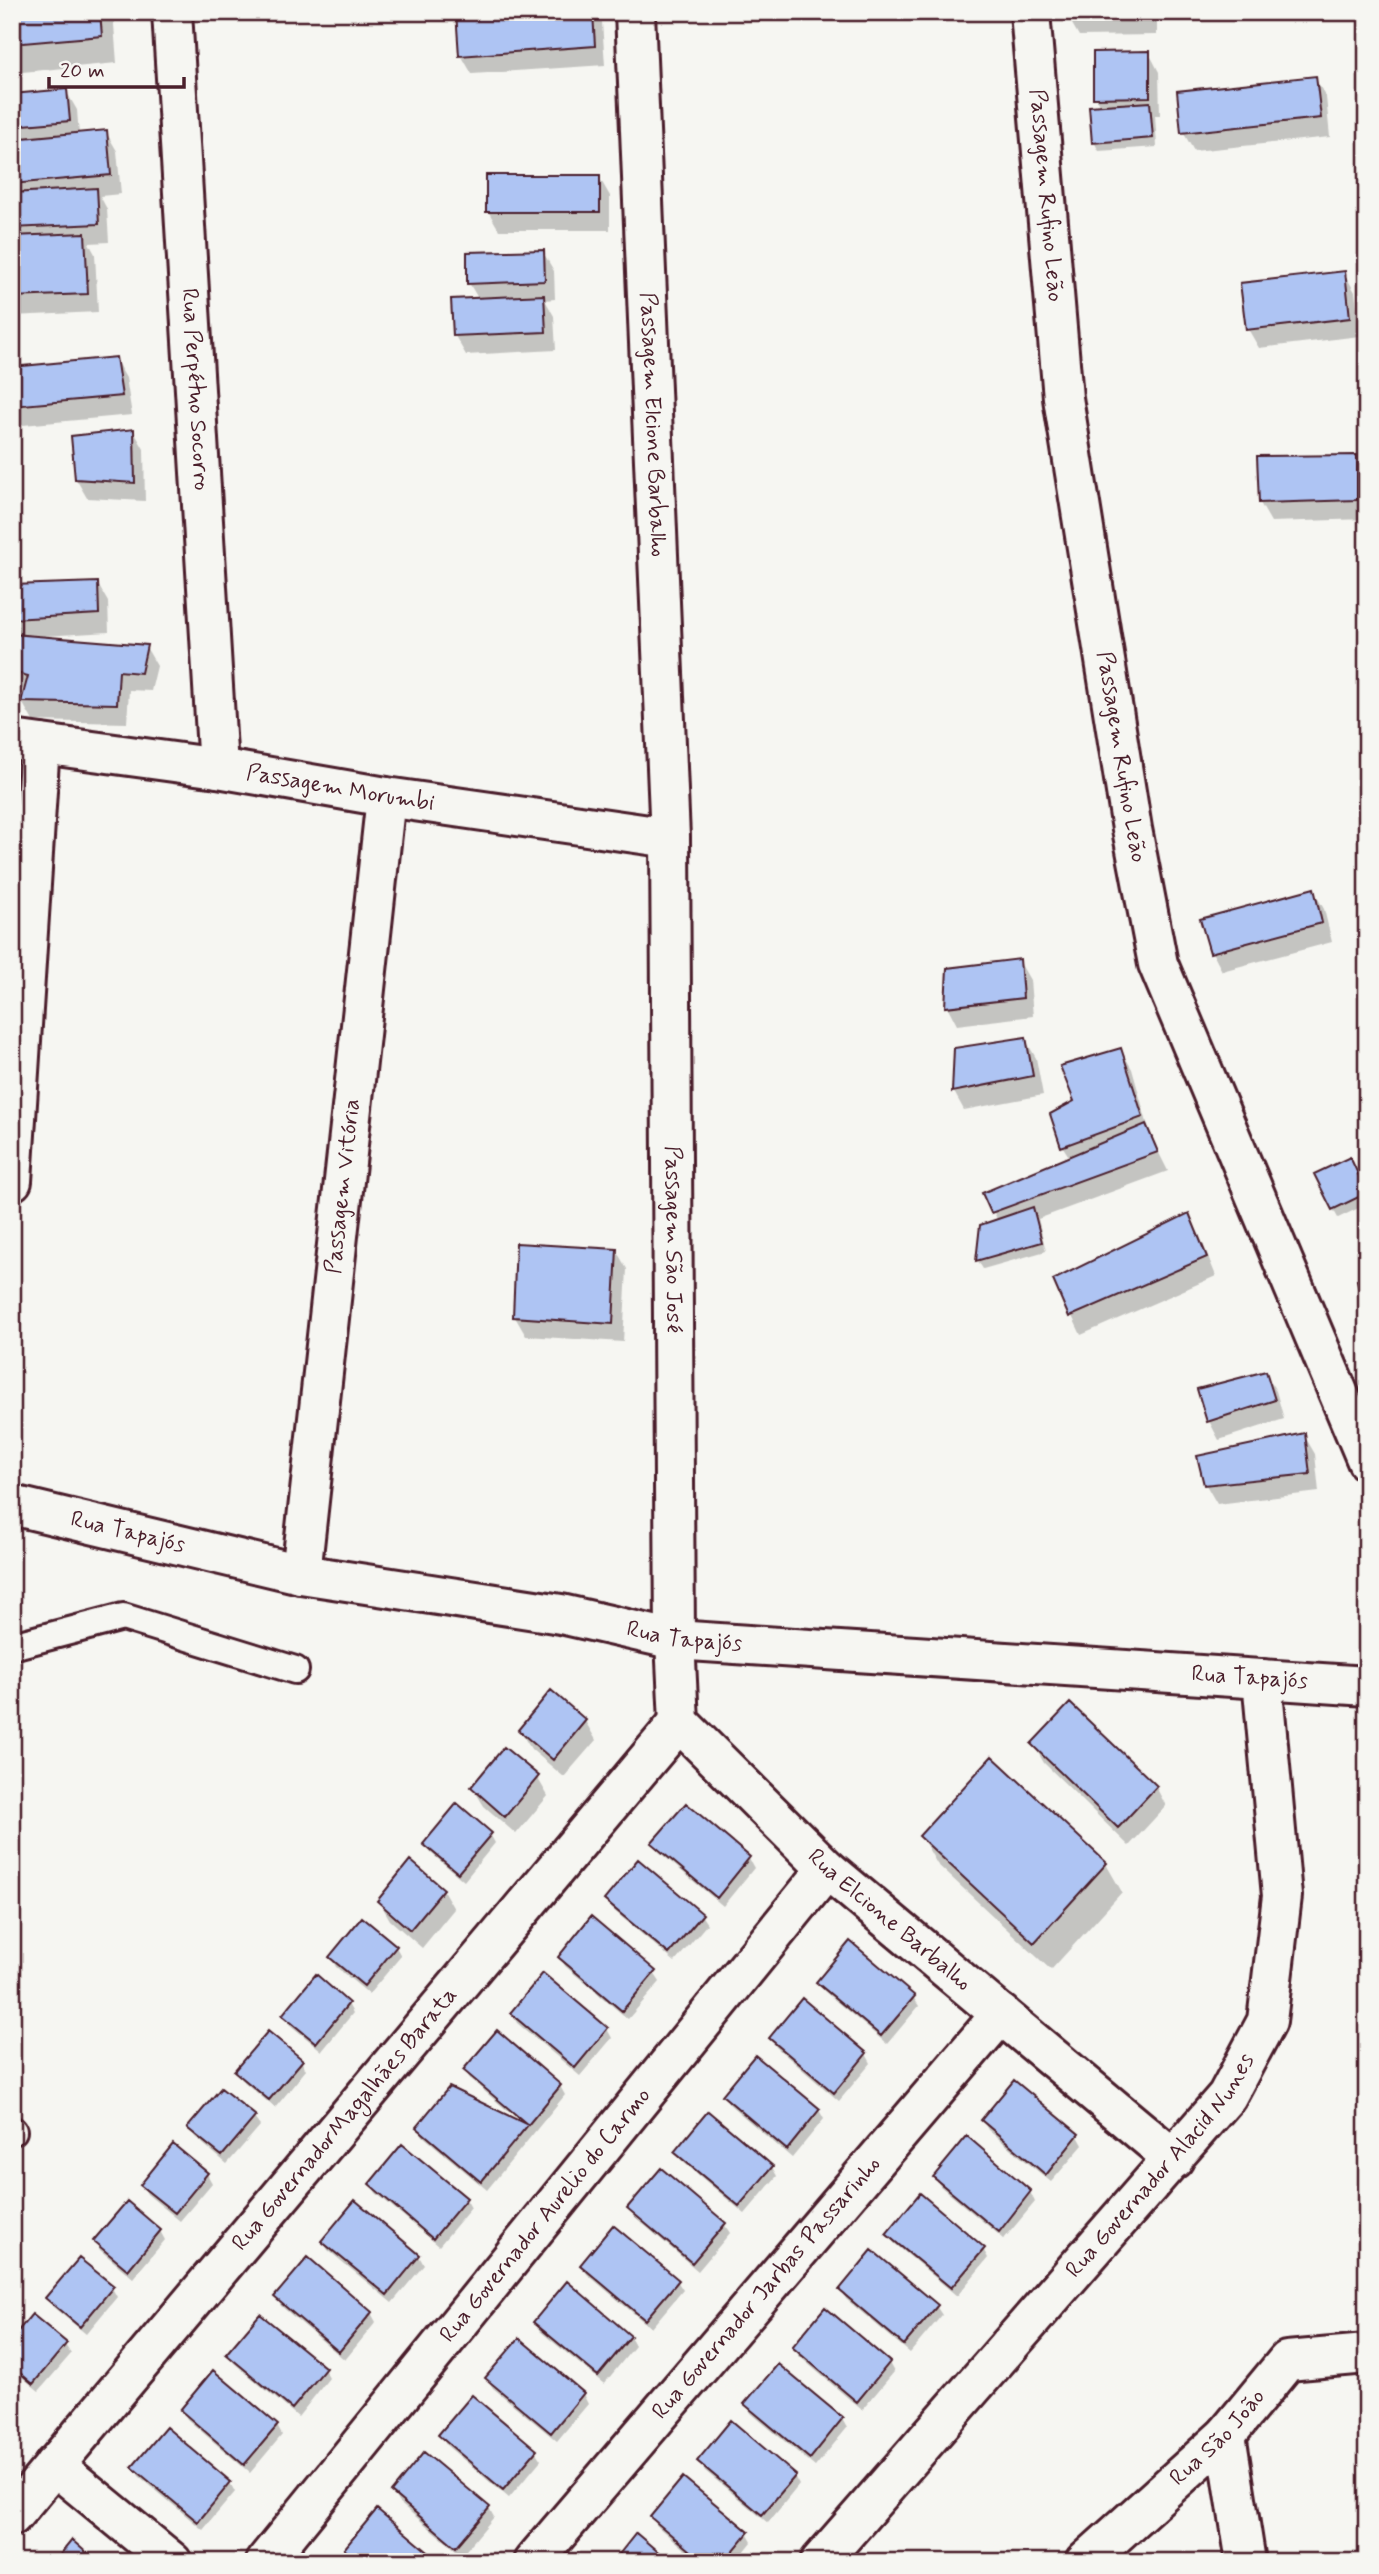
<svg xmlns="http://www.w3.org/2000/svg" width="1379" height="2574" viewBox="0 0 1379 2574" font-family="Mynerve,sans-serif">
	<rect width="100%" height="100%" fill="#f6f6f2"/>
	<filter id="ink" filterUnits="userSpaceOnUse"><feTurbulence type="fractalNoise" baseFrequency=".0143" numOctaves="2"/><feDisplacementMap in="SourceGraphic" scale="14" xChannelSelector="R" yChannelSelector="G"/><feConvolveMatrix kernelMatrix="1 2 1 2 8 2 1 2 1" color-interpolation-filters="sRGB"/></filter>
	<g filter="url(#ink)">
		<path fill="#0003" d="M12 12H113L117 63 12 73Z
			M463 12H596L602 22 605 65 472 74 461 55Z
			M1068 12H1157V35L1079 36 1068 17Z
			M1149 53 1159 72 1160 115H1155L1157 147 1099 151 1094 142 1101 107 1095 97Z
			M1315 78 1326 97 1330 137 1194 151 1183 132Z
			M66 91 77 110 79 135 106 132 117 151 121 194 100 196 107 209 109 242 89 243 95 254 98 312 12 316V96Z
			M599 177 610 196V230H499L488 211Z
			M543 252 554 271 555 299 545 300 554 316 556 350 466 355 455 336 453 301 479 300 469 283Z
			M1344 273 1355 292 1360 336 1259 348 1248 329Z
			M115 359 126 378 132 415 12 426V368Z
			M133 430 144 449 145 501 87 498 76 479Z
			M1356 456 1367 475V519L1271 522 1260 503Z
			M97 583 108 602 109 632 43 636 42 638 146 647 157 666 151 691 129 690 127 723 33 721 22 702 26 690 12 687V587Z
			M1313 890 1324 909 1332 942 1222 971 1212 952Z
			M1019 961 1030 980 1033 1016 957 1025 947 1006Z
			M1025 1039 1036 1058 1043 1095 964 1110 954 1092Z
			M1121 1050 1132 1069 1151 1137 1168 1171 1038 1219 1046 1251 983 1269 978 1261 982 1227 998 1221 985 1194 1070 1158 1063 1147 1052 1115 1076 1101Z
			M1367 1193V1204L1338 1218 1333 1209Z
			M1188 1215 1199 1234 1216 1276 1081 1335 1055 1280Z
			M616 1250 627 1269 623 1342 526 1336 515 1317Z
			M1265 1373 1276 1391 1284 1419 1219 1440 1209 1421Z
			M1304 1435 1315 1454 1319 1492 1217 1504 1206 1485Z
			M585 1721 596 1740 564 1777 531 1749 520 1731Z
			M1033 1744 1156 1787 1166 1806 1129 1846 1044 1763Z
			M537 1777 548 1796 516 1834 484 1806 473 1788Z
			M686 1806 749 1859 754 1868 723 1906 659 1852 653 1843Z
			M490 1834 495 1843 464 1881 431 1853 425 1844Z
			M921 1836 1106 1864 1122 1892 1051 1970 937 1864Z
			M443 1890 454 1909 422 1948 390 1920 379 1901Z
			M606 1900 701 1915 707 1924 675 1962 612 1909Z
			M396 1947 401 1956 369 1994 336 1967 331 1958Z
			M560 1957 654 1973 660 1982 628 2019 565 1966Z
			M316 1976 348 2004 353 2013 322 2051 289 2024 284 2015Z
			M818 1982 913 1997 919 2006 887 2044 824 1991Z
			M512 2014 607 2029 612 2038 580 2076 517 2023Z
			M771 2038 866 2054 871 2063 839 2101 776 2047Z
			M301 2061 306 2070 275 2108 242 2080 237 2071Z
			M465 2070 560 2086 565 2095 487 2190 423 2136 418 2127 521 2122 470 2079Z
			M724 2095 819 2110 824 2119 792 2158 729 2104Z
			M708 2114 772 2167 777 2176 745 2214 682 2161 676 2152Z
			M254 2118 260 2126 227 2164 195 2137 190 2128Z
			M983 2121 1078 2136 1083 2145 1051 2182 988 2130Z
			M967 2139 1030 2192 1035 2202 1004 2239 940 2186 935 2177Z
			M207 2174 212 2183 180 2221 147 2194 142 2185Z
			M371 2184 466 2199 471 2208 439 2246 376 2193Z
			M630 2208 724 2224 730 2233 698 2271 635 2217Z
			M160 2231 165 2240 133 2278 100 2250 95 2241Z
			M888 2234 983 2249 988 2258 957 2296 894 2243Z
			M323 2241 419 2256 424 2265 392 2303 328 2250Z
			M582 2265 677 2281 683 2290 651 2328 587 2274Z
			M567 2284 630 2337 635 2346 604 2384 540 2331 535 2322Z
			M112 2288 117 2297 86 2334 53 2307 48 2298Z
			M841 2290 936 2306 942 2315 910 2353 846 2299Z
			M276 2297 371 2313 376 2322 345 2360 281 2306Z
			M12 2341 65 2345 71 2354 39 2391 12 2369Z
			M519 2341 583 2394 588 2404 557 2441 493 2388 487 2379Z
			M794 2347 889 2363 894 2372 862 2410 799 2356Z
			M229 2354 324 2369 329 2378 298 2417 234 2363Z
			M12 2397 23 2411 12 2423Z
			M746 2404 842 2419 847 2428 815 2467 751 2413Z
			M182 2410 277 2426 282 2435 250 2473 187 2419Z
			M441 2436 535 2451 541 2460 509 2498 446 2445Z
			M699 2461 794 2476 799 2485 768 2523 704 2470Z
			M134 2467 230 2483 235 2492 203 2530 139 2476Z
			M393 2493 489 2508 494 2517 462 2555 398 2502Z
			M652 2517 747 2533 752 2542 736 2562H699L657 2526Z"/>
		<path fill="#aec4f3" stroke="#4a1f2b" stroke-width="2" d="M12 12H100L102 36 12 44Z
			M456 12H593L595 46 459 56Z
			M1067 12H1147V16L1067 17Z
			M1150 51V97L1093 98V52Z
			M1316 76 1321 118 1181 133 1177 91Z
			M67 89 70 121 12 126V94Z
			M1150 102 1153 138 1092 143 1089 106Z
			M107 130 111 175 12 184V139Z
			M486 175H600V212H486Z
			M97 188 99 224 12 228V193Z
			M85 233 88 294 12 297V236Z
			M544 250 545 281 467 284V252Z
			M1345 271 1350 318 1246 330 1240 283Z
			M544 295 546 332 453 336 451 299Z
			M116 357 122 396 12 406V367Z
			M134 429 135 483 75 479 71 436Z
			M1357 455V500L1259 503 1257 456Z
			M98 582 99 614 12 619V585Z
			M12 634 147 645 141 673 119 671 117 704 21 702 28 676 12 672Z
			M1314 888 1322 923 1210 953 1200 919Z
			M1020 959 1023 998 945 1007 947 968Z
			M1026 1037 1033 1076 952 1092 954 1048Z
			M1121 1048 1143 1117 1061 1147 1050 1114 1074 1101 1060 1066Z
			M1146 1124 1158 1152 991 1213 982 1193Z
			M1350 1157 1367 1193 1332 1210 1314 1174Z
			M1033 1207 1042 1242 976 1261 980 1225Z
			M1189 1213 1207 1257 1069 1317 1053 1280Z
			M516 1243 617 1249 613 1324 513 1317Z
			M1367 1278V1323H1366L1357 1280Z
			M1266 1371 1275 1400 1207 1422 1197 1389Z
			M1305 1433 1310 1474 1204 1485 1197 1456Z
			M551 1690 586 1720 553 1760 518 1730Z
			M1070 1703 1157 1786 1118 1828 1031 1744Z
			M504 1747 539 1776 505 1817 471 1787Z
			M992 1756 1107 1863 1034 1943 919 1836Z
			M457 1803 492 1833 458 1873 423 1844Z
			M686 1803 750 1857 717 1898 651 1843Z
			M638 1859 703 1914 669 1954 604 1900Z
			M410 1860 444 1889 410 1930 377 1901Z
			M591 1916 656 1971 622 2011 558 1957Z
			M362 1917 397 1946 364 1986 329 1957Z
			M850 1941 915 1996 881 2036 816 1982Z
			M543 1973 608 2028 575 2068 510 2013Z
			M316 1974 349 2003 316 2043 282 2015Z
			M802 1998 867 2053 834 2093 769 2038Z
			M497 2030 561 2085 528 2125 463 2070Z
			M268 2031 303 2060 269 2100 234 2071Z
			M755 2055 820 2109 787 2150 722 2095Z
			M1014 2080 1079 2134 1046 2175 981 2120Z
			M449 2087 528 2125 481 2182 416 2127Z
			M221 2088 256 2116 222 2156 187 2128Z
			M708 2111 773 2166 739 2206 674 2152Z
			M967 2136 1031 2191 999 2232 933 2177Z
			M173 2144 208 2173 175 2213 140 2185Z
			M402 2144 467 2198 433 2239 369 2184Z
			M661 2168 726 2223 692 2263 627 2208Z
			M920 2193 985 2248 951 2288 886 2234Z
			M355 2200 420 2255 387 2295 321 2241Z
			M127 2201 161 2230 128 2270 93 2241Z
			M613 2225 679 2280 645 2320 580 2265Z
			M872 2250 938 2305 904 2345 839 2290Z
			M308 2257 372 2312 339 2352 274 2297Z
			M79 2258 114 2286 80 2327 45 2298Z
			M567 2281 631 2336 598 2376 533 2322Z
			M825 2307 890 2362 857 2402 792 2347Z
			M32 2314 67 2343 33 2384 12 2366V2338Z
			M260 2314 326 2368 292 2409 226 2354Z
			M519 2338 584 2393 551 2433 485 2378Z
			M778 2364 843 2418 810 2459 744 2404Z
			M213 2370 278 2425 244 2465 180 2410Z
			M12 2395 19 2400 12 2409Z
			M472 2395 537 2450 503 2490 438 2435Z
			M731 2420 796 2475 762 2515 697 2461Z
			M166 2427 231 2482 198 2522 132 2467Z
			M424 2452 490 2507 456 2547 391 2492Z
			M683 2477 749 2532 724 2562H703L650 2517Z
			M377 2509 440 2562H359L344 2549Z
			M636 2533 670 2562H613Z
			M72 2540 97 2562H54Z"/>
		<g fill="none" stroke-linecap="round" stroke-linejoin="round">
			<defs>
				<path id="lane" d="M12 1646 123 1617 295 1670
					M12 2130 13 2131"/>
				<g id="street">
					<path id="s1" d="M172 12 218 768"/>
					<path id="s2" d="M635 12 670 838 675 1640 679 1722 827 1869 1174 2159"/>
					<path id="s3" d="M12 740 218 768 386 797 670 838"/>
					<path d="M12 1181 40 744"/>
					<path id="s4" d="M12 1505 301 1574 561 1614 675 1640 1367 1686"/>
					<path id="s5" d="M301 1574 386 797"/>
					<path d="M1226 2435 1246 2562"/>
					<path d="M54 2465 172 2562"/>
					<path id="s6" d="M12 2516 679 1722"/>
					<path id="s7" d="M265 2562 827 1869"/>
					<path id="s8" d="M533 2562 1001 2014"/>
					<path id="s9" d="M820 2562 1227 2096 1267 2021 1282 1896 1262 1679"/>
					<path id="s10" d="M1085 2562 1226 2435 1287 2361 1367 2354"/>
				</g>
				<g id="secondary">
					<path id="s11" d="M1030 12 1063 398 1132 829 1158 964 1367 1461"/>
				</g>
			</defs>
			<use href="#lane" stroke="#4a1f2b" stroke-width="32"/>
			<use href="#street" stroke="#4a1f2b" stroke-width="44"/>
			<use href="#secondary" stroke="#4a1f2b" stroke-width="44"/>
			<use href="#lane" stroke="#f6f6f2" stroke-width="26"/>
			<use href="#street" stroke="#f6f6f2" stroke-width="38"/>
			<use href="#secondary" stroke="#f6f6f2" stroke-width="38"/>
		</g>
	</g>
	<g text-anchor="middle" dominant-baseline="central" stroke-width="7" stroke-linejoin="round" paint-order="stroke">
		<g font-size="23" fill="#4a1f2b" stroke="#f6f6f2">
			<text stroke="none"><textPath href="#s11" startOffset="184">Passagem Rufino Leão</textPath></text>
			<text stroke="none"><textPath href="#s1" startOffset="378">Rua Perpétuo Socorro</textPath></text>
			<text stroke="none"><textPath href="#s2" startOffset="413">Passagem Elcione Barbalho</textPath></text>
			<text stroke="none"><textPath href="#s11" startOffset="751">Passagem Rufino Leão</textPath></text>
			<text stroke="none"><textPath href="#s3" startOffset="332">Passagem Morumbi</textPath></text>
			<text stroke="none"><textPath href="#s5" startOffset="390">Passagem Vitória</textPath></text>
			<text stroke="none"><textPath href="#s2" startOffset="1228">Passagem São José</textPath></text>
			<text stroke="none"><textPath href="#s4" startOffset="119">Rua Tapajós</textPath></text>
			<text stroke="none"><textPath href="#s4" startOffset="686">Rua Tapajós</textPath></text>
			<text stroke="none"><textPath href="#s4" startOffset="1253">Rua Tapajós</textPath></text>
			<text stroke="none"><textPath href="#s2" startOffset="2000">Rua Elcione Barbalho</textPath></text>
			<text stroke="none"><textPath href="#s6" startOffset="518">Rua GovernadorMagalhães Barata</textPath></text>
			<text stroke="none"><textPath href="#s9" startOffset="523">Rua Governador Alacid Nunes</textPath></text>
			<text stroke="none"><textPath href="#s7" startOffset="446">Rua Governador Aurelio do Carmo</textPath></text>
			<text stroke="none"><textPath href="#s8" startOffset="360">Rua Governador Jarbas Passarinho</textPath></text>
			<text stroke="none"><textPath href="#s10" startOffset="182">Rua São João</textPath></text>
		</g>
	</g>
	<rect width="1379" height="2574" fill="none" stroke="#f6f6f2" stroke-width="42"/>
	<rect x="21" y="21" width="1337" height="2532" fill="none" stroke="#4a1f2b" stroke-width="2.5" filter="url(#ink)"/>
	<path d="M49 77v10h135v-10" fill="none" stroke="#4a1f2b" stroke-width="3.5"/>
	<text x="60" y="77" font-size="21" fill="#4a1f2b" stroke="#f6f6f2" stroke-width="5" paint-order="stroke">20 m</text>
</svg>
